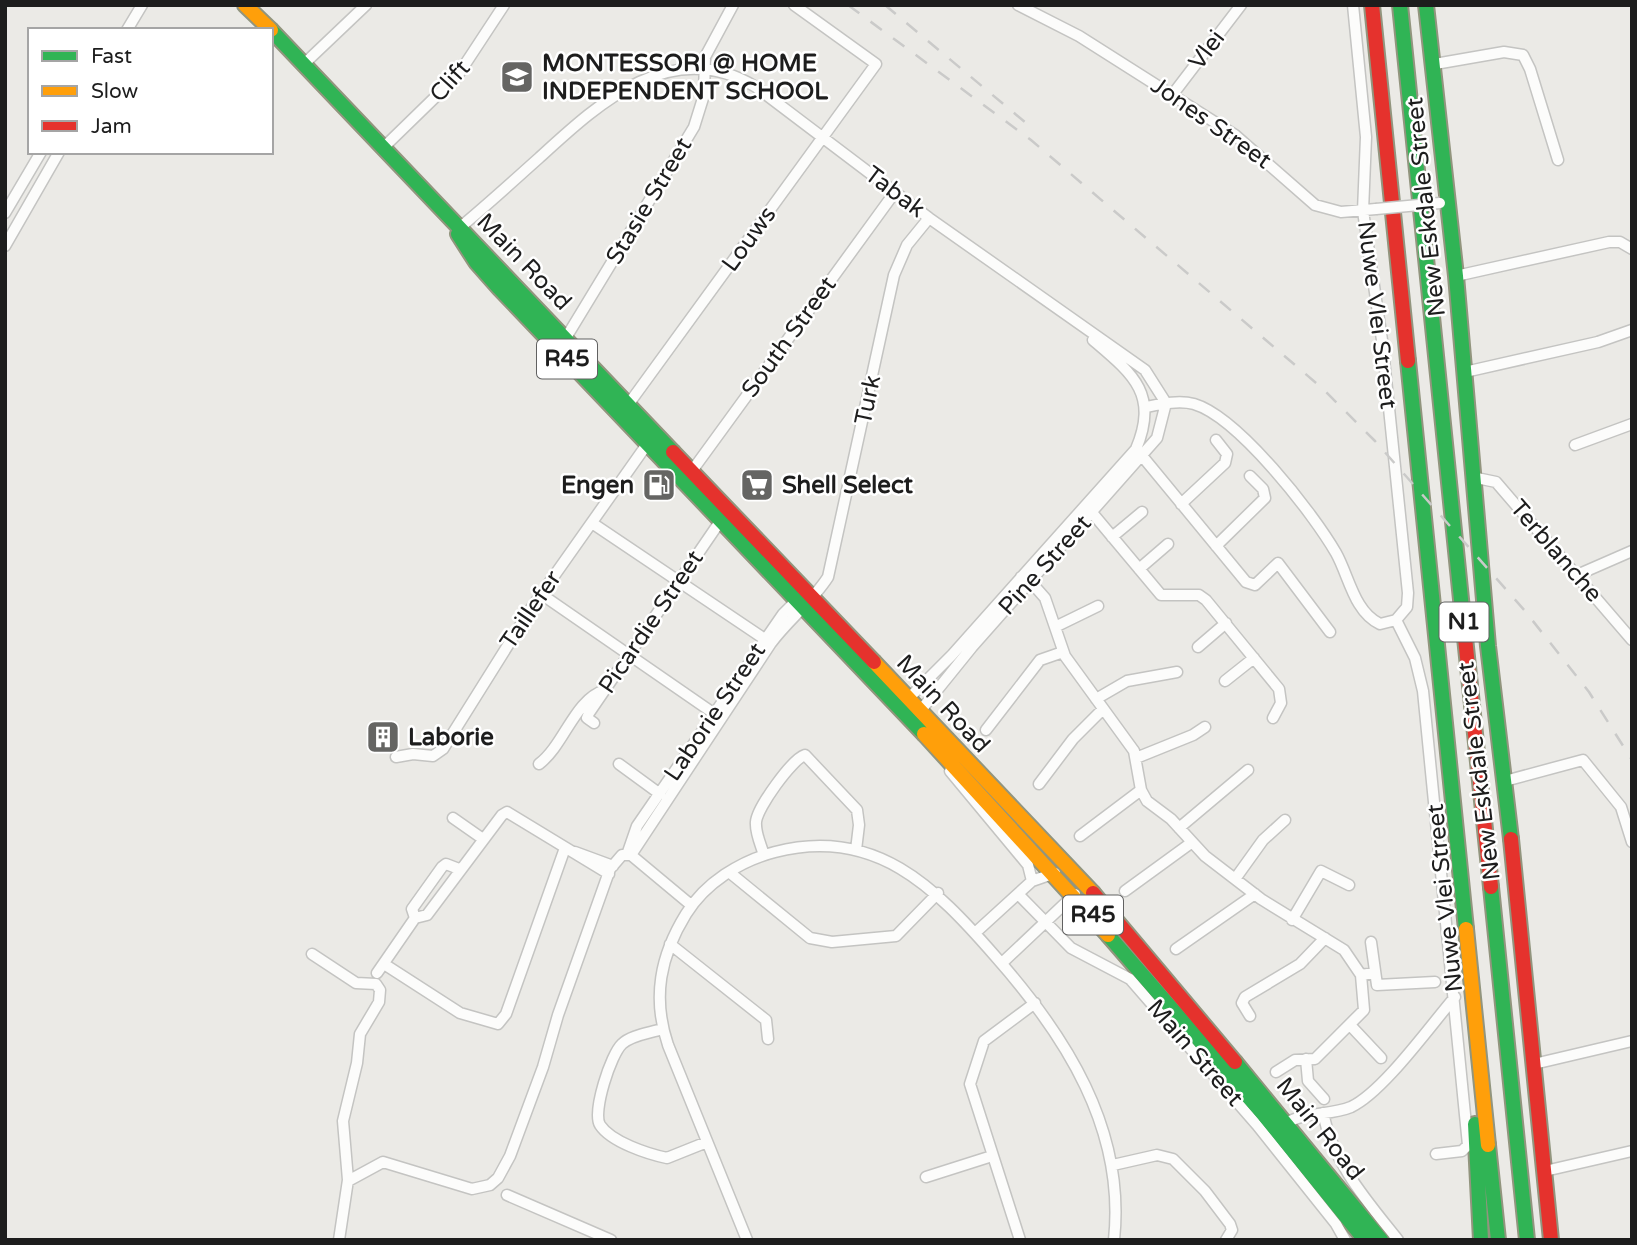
<svg xmlns="http://www.w3.org/2000/svg" width="1637" height="1245" viewBox="0 0 1637 1245" font-family="'Varela Round',sans-serif">
	<rect width="100%" height="100%" fill="#ebeae6"/>
	<g fill="none" stroke-linecap="round" stroke-linejoin="round">
		<defs>
			<path id="street" d="M1018 5 1079 36 1235 135 1315 205 1341 212 1376 209
				M1353 5 1366 137 1363 211 1382 340 1408 593 1407 607 1396 620 1415 658 1423 691 1468 1145 1462 1151 1436 1154
				M127 30 142 5
				M305 63 366 5
				M1435 64 1504 52 1523 55 1530 69 1558 160
				M1173 94 1241 5
				M384 147 458 75 504 5
				M5 213 41 152
				M458 229C486 206 512 182 539 158 598 104 671 35 756 87L929 218 1145 370 1166 403 1157 438 972 647 917 715
				M5 246 59 152
				M1456 276 1609 242H1620L1632 249
				M564 341 694 127 704 95 705 57 733 5
				M1465 372 1598 342 1632 330
				M1146 407C1161 404 1179 400 1194 404 1238 417 1313 513 1336 553 1349 576 1354 612 1380 624L1396 620
				M625 409 876 64 794 5
				M1575 445 1632 424
				M1138 451 1246 582 1255 585 1278 563 1330 632
				M689 475 895 192
				M1472 477 1496 482 1632 640
				M1181 504 1225 463 1227 454 1216 440
				M1089 509 1161 595H1199L1206 600 1279 689 1281 703 1273 718
				M592 523 769 642
				M1112 537 1142 512
				M1216 546 1265 498 1263 489 1250 476
				M1139 569 1168 544
				M1577 575 1632 551
				M1021 577 1030 581 1045 598 1065 656 1134 751 1141 790 1147 801 1171 819 1205 856 1261 899 1344 950 1361 975 1374 973
				M541 594 719 717
				M1055 627 1098 606
				M1198 647 1226 623
				M1225 681 1254 658
				M1096 699 1127 681 1177 672
				M907 700 952 655 1136 449C1159 394 1133 374 1093 340
				M594 723 587 718 589 713 721 520
				M986 730 1040 660 1063 652
				M396 757 413 754 433 756 443 749 530 610 650 440
				M1136 758 1193 735 1205 727
				M539 764C565 744 574 700 605 690
				M619 764 660 794
				M950 771 1028 865 1032 881
				M1505 781 1583 760 1621 807 1632 842
				M1039 784 1073 739 1103 709
				M453 818 483 839
				M1179 828 1248 770
				M1080 836 1141 790
				M575 852 613 866
				M628 852 637 826 783 614 801 596
				M631 855 771 643C789 619 812 602 828 577L894 275 907 245 929 218
				M631 855 691 905
				M764 855C761 845 755 833 756 822 757 808 792 759 805 755L857 810 859 825 856 850
				M729 872 810 938 832 942 896 936 938 893
				M1235 879 1263 840 1285 820
				M1125 891 1191 843
				M1018 894 1071 948 1130 979 1257 1125 1336 1224 1345 1240
				M415 918 412 909 442 867 446 864 459 869
				M1292 920 1321 871 1349 885
				M975 933 1032 881 1055 873
				M1371 942 1377 985 1435 982
				M670 944 766 1020 768 1039
				M1176 949 1255 894
				M312 954 356 983 376 984 380 990 379 1002 360 1034 357 1063 343 1121 348 1180 339 1240
				M1002 963 1075 894
				M384 964 460 1013 498 1024 506 1014 565 848
				M377 973 415 918 427 915 502 815 507 812 609 874
				M1250 1016 1242 1003 1245 997 1300 964 1325 938
				M1350 1025 1381 1058
				M662 1029C650 1033 631 1035 622 1044 611 1054 592 1112 600 1125 611 1142 648 1154 667 1158L707 1142
				M1306 1059 1308 1081 1324 1099
				M1534 1064 1632 1041
				M1276 1072 1295 1060 1315 1059 1364 1010 1361 975
				M1323 1113C1333 1163 1367 1201 1398 1240
				M1283 1125C1303 1111 1329 1116 1351 1107 1383 1092 1430 1026 1455 997
				M1113 1165 1157 1155 1173 1159 1205 1191 1230 1224 1232 1230 1226 1240
				M1545 1171 1632 1151
				M926 1177 992 1156
				M348 1181 383 1162 472 1189 490 1185 498 1178 510 1156 543 1067 558 1015 610 869 622 855H631
				M507 1195 611 1240
				M747 1240 668 1045C652 998 660 956 686 914 705 883 740 861 775 852 875 826 935 887 995 956 1065 1035 1126 1129 1114 1240
				M1020 1240 970 1084 984 1041 1035 1003"/>
			<path id="fast" d="M1400 5 1462 609
				M1426 5 1456 276 1488 646 1511 839
				M271 30 673 452
				M458 234 476 262 499 288 924 734
				M1408 361 1466 929
				M1491 887 1527 1240
				M1108 935 1264 1115 1365 1240
				M1235 1062 1381 1240
				M1475 1124 1481 1240
				M1488 1145 1498 1240"/>
			<path id="slow" d="M245 5 271 30
				M874 662 1093 893
				M924 734 1108 935
				M1466 929 1488 1145"/>
			<path id="jam" d="M1372 5 1408 361
				M673 452 874 662
				M1462 609 1491 887
				M1511 839 1551 1240
				M1093 893 1235 1062"/>
		</defs>
		<use href="#street" stroke="#c4c4c2" stroke-width="13"/>
		<use href="#fast" stroke="#92957e" stroke-width="18"/>
		<use href="#slow" stroke="#92957e" stroke-width="18"/>
		<use href="#jam" stroke="#92957e" stroke-width="18"/>
		<use href="#street" stroke="#fcfcfb" stroke-width="10"/>
		<use href="#fast" stroke="#30b455" stroke-width="14"/>
		<use href="#slow" stroke="#ff9f0a" stroke-width="14"/>
		<use href="#jam" stroke="#e5322d" stroke-width="14"/>
		<path stroke="#cacac9" stroke-width="2.5" stroke-dasharray="14 14" stroke-linecap="butt" d="M848 5 1031 140 1322 388 1375 441 1525 611 1589 692 1632 760
			M885 5 1032 128"/>
		<defs>
			<path id="street-bridge" d="M1376 209 1440 203"/>
		</defs>
		<use href="#street-bridge" stroke="#c4c4c2" stroke-width="13" stroke-linecap="butt"/>
		<use href="#street-bridge" stroke="#fcfcfb" stroke-width="10"/>
	</g>
	<defs>
		<symbol id="school-square" viewBox="-11 -11 22 22"><rect x="-9" y="-9" width="18" height="18" rx="4" fill="#656563" stroke="#fff"/><path d="M0-5L7-2L0 1L-7-2ZM-4 1L0 2.5L4 1V4Q0 6-4 4Z" fill="#fff"/></symbol>
		<symbol id="fuel-square" viewBox="-11 -11 22 22"><rect x="-9" y="-9" width="18" height="18" rx="4" fill="#656563" stroke="#fff"/><path d="M-5.5-6h7V0h2V4h1.3V-2.5L3-4.5l.8-.8L6-3V5H2.5V1h-1V6h-7ZM-4.2-4.7v3.2H.2V-4.7Z" fill="#fff"/></symbol>
		<symbol id="supermarket-square" viewBox="-11 -11 22 22"><rect x="-9" y="-9" width="18" height="18" rx="4" fill="#656563" stroke="#fff"/><path d="M-6-5.5h2.5l.6 2H6L4.5 2H-2.5L-4.4-4H-6ZM-1.5 3.2a1.3 1.3 0 1 0 .1 0ZM3 3.2a1.3 1.3 0 1 0 .1 0Z" fill="#fff"/></symbol>
		<symbol id="building-square" viewBox="-11 -11 22 22"><rect x="-9" y="-9" width="18" height="18" rx="4" fill="#656563" stroke="#fff"/><path d="M-4-6H4V6H1V3H-1V6H-4ZM-2.5-4.3h1.7v1.8h-1.7ZM.8-4.3h1.7v1.8H.8ZM-2.5-1h1.7V.8h-1.7ZM.8-1h1.7V.8H.8Z" fill="#fff"/></symbol>
	</defs>
	<g fill-rule="evenodd">
		<use href="#school-square" x="498" y="58" width="38" height="38"/>
		<use href="#fuel-square" x="640" y="466" width="38" height="38"/>
		<use href="#supermarket-square" x="738" y="466" width="38" height="38"/>
		<use href="#building-square" x="364" y="718" width="38" height="38"/>
	</g>
	<g text-anchor="middle" dominant-baseline="central" stroke-width="5" stroke-linejoin="round" paint-order="stroke">
		<g fill="#fff" stroke="#616161" stroke-width="2">
			<rect x="537" y="339.5" width="60" height="39" rx="5"/>
			<rect x="1439.5" y="602.5" width="49" height="39" rx="5"/>
			<rect x="1063" y="895.5" width="60" height="39" rx="5"/>
		</g>
		<g font-size="23" font-weight="bold" fill="#1d1d1d">
			<text x="567" y="359">R45</text>
			<text x="1464" y="622">N1</text>
			<text x="1093" y="915">R45</text>
		</g>
		<g font-size="24" fill="#1d1d1d" stroke="#fff">
			<text transform="translate(1207 50) rotate(-53)">Vlei</text>
			<text transform="translate(450 81) rotate(-48)">Clift</text>
			<text transform="translate(1211 123) rotate(35)">Jones Street</text>
			<text transform="translate(895 192) rotate(37)">Tabak</text>
			<text transform="translate(649 201) rotate(-59)">Stasie Street</text>
			<text transform="translate(1426 207) rotate(-96)">New Eskdale Street</text>
			<text transform="translate(749 239) rotate(-54)">Louws</text>
			<text transform="translate(524 262) rotate(46)">Main Road</text>
			<text transform="translate(1377 315) rotate(83)">Nuwe Vlei Street</text>
			<text transform="translate(789 337) rotate(-54)">South Street</text>
			<text transform="translate(868 400) rotate(-78)">Turk</text>
			<text transform="translate(1556 551) rotate(49)">Terblanche</text>
			<text transform="translate(1045 565) rotate(-48)">Pine Street</text>
			<text transform="translate(531 610) rotate(-56)">Taillefer</text>
			<text transform="translate(651 622) rotate(-56)">Picardie Street</text>
			<text transform="translate(943 704) rotate(47)">Main Road</text>
			<text transform="translate(715 712) rotate(-56)">Laborie Street</text>
			<text transform="translate(1479 771) rotate(-97)">New Eskdale Street</text>
			<text transform="translate(1445 898) rotate(-96)">Nuwe Vlei Street</text>
			<text transform="translate(1195 1053) rotate(49)">Main Street</text>
			<text transform="translate(1320 1129) rotate(51)">Main Road</text>
		</g>
		<g font-size="24" font-weight="bold" fill="#1d1d1d" stroke="#fff" text-anchor="start">
			<text x="542" y="63">MONTESSORI @ HOME<tspan x="542" dy="28">INDEPENDENT SCHOOL</tspan></text>
			<text x="634" y="485" text-anchor="end">Engen</text>
			<text x="782" y="485">Shell Select</text>
			<text x="408" y="737">Laborie</text>
		</g>
	</g>
	<rect width="1637" height="1245" fill="none" stroke="#1d1d1d" stroke-width="14"/>
	<rect x="28" y="28" width="245" height="126" fill="#ffffff" stroke="#a5a5a5" stroke-width="2"/>
	<rect x="42" y="51" width="35" height="10" fill="#30b455" stroke="#a5a5a5" stroke-width="2"/>
	<text x="91" y="63" font-size="21" fill="#1d1d1d">Fast</text>
	<rect x="42" y="86" width="35" height="10" fill="#ff9f0a" stroke="#a5a5a5" stroke-width="2"/>
	<text x="91" y="98" font-size="21" fill="#1d1d1d">Slow</text>
	<rect x="42" y="121" width="35" height="10" fill="#e5322d" stroke="#a5a5a5" stroke-width="2"/>
	<text x="91" y="133" font-size="21" fill="#1d1d1d">Jam</text>
</svg>
